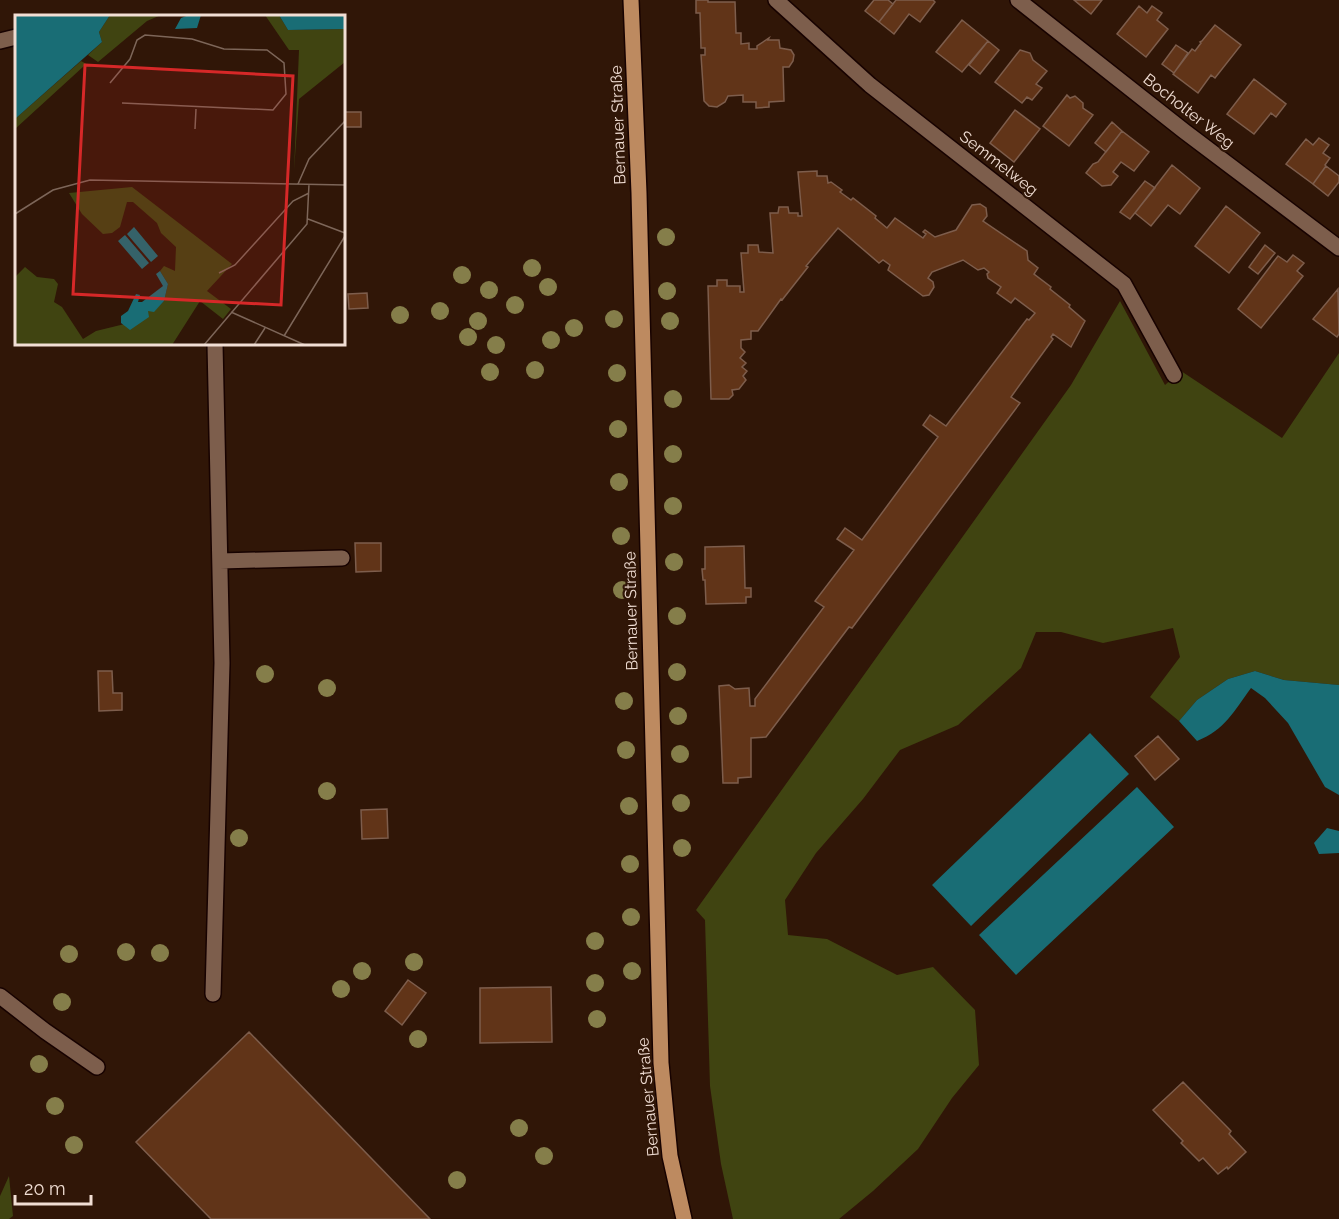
<svg xmlns="http://www.w3.org/2000/svg" width="1339" height="1219" viewBox="0 0 1339 1219" font-family="Raleway,sans-serif">
	<rect width="100%" height="100%" fill="#301607"/>
	<path fill="#404411" d="M1120 301 1165 385 1181 371 1282 438 1339 353V685L1284 680 1255 671 1228 679 1197 700 1179 721 1150 697 1180 657 1173 628 1103 643 1061 632H1036L1021 668 958 725 900 750 863 799 816 853 785 900 788 935 827 939 897 975 933 967 975 1010 979 1065 952 1098 918 1149 873 1191 839 1219H733L721 1164 710 1086 705 920 696 910 1071 385Z
		M9 1176 13 1216 9 1219H0V1196Z"/>
	<path fill="#196d75" d="M1255 671 1284 680 1339 685V795L1325 787 1288 723 1265 698 1251 688C1234 711 1225 730 1197 741L1179 721 1197 700 1228 679Z
		M1090 733 1129 774 971 926 932 885Z
		M1137 787 1174 827 1016 975 979 935Z
		M1327 828 1339 831V853L1319 854 1314 843Z"/>
	<path fill="#613418" stroke="#7d5d4c" stroke-width="1.5" d="M696 0H708V2H735L736 33H741V44L749 43V49H757V46L769 38 768 40H779L780 48 791 50 794 55 793 61 789 67H783L784 101 769 102V107L756 108V102H743V95L728 96 725 102 717 107 709 106 704 101 701 55H705V48H701L700 13H696Z
		M874 0H888L893 4 879 22 865 11Z
		M896 0H933L935 2 920 22 909 14 894 34 879 22Z
		M1074 0H1102L1091 14Z
		M1139 6 1147 13 1152 6 1162 13 1157 20 1168 29 1146 57 1117 34Z
		M962 20 988 41 962 72 936 52Z
		M1215 25 1241 45 1215 78 1211 75 1198 93 1173 74 1192 49 1195 51 1201 43 1200 42 1202 41Z
		M988 41 999 50 980 74 969 65Z
		M1176 45 1188 53 1174 73 1162 64Z
		M1020 50 1030 53 1033 60 1047 71 1036 84 1042 88 1032 100 1027 97 1022 103 995 82Z
		M1254 79 1286 104 1276 117 1271 113 1254 134 1227 114Z
		M1067 95 1070 98 1075 96 1083 103V108L1093 115 1069 146 1043 126Z
		M1015 110 1040 129 1014 162 990 143Z
		M344 112H361V127H344Z
		M1112 122 1122 131 1106 152 1095 143Z
		M1122 131 1149 152 1134 171 1121 162 1113 172 1118 176 1111 185 1102 186 1086 173 1093 164 1098 162Z
		M1319 138 1329 145 1323 153 1330 158 1325 165 1326 166 1313 184 1286 164 1306 139 1313 145Z
		M1172 165 1200 188 1180 214 1168 205 1151 226 1135 213Z
		M1326 166 1339 176V182L1328 196 1313 184Z
		M817 171V176H827L828 183 831 182 842 190 840 192 851 200 853 198 876 216 875 218 887 228 895 218 923 238 926 234 923 232 925 230 935 237 956 230 972 205 980 204 986 208 987 216 983 221 1027 251 1028 260 1038 268 1034 274 1051 287 1050 289 1070 305 1069 307 1085 321 1071 347 1053 334 1051 337 1053 339 1011 397 1020 403 852 628 849 627 766 737 751 738V777L738 778V783H723L719 686 729 685 735 689 749 688 750 706H755V699L824 607 815 601 854 550 837 539 845 528 862 540 938 437 923 425 930 415 946 426 1027 319 1029 320 1035 313 1015 298 1011 303 997 293 1001 287 988 278 987 274 989 272 984 268 978 270 963 260 932 272 928 278 933 282 934 287 929 295 923 296 888 270 890 265 883 260 879 263 838 228 806 266 808 267 782 300 781 299 758 331H751V339L741 340V348L745 352 740 358 746 363 742 367 747 371 743 376 746 380 739 389 732 390 733 395 729 399H711L708 286H717V280H727V286H740V292H744L741 253H748V245H758L759 252 773 253 770 213H778L779 207H788L789 213H798V216H802L798 172Z
		M1145 181 1155 188 1130 219 1120 212Z
		M1226 206 1260 233 1229 273 1195 246Z
		M1265 245 1275 253 1258 274 1249 267Z
		M1293 255 1304 263 1297 271 1303 276 1261 328 1238 309 1278 256 1287 262Z
		M1338 289 1339 334 1337 337 1313 319Z
		M367 293 368 308 349 309 348 294Z
		M355 543H381V571L356 572Z
		M744 546 745 588H751V597H746V603L706 604 705 580H703L702 569H705V547Z
		M98 671H112L113 693H122V710L99 711Z
		M1158 736 1179 759 1155 780 1135 756Z
		M387 809 388 838 362 839 361 810Z
		M408 980 426 993 402 1025 385 1011Z
		M551 987 552 1042 480 1043V988Z
		M249 1032 430 1219H211L136 1142Z
		M1183 1082 1231 1131 1229 1134 1246 1152 1228 1169 1227 1167 1218 1174 1203 1158 1199 1161 1181 1143 1183 1141 1153 1110Z"/>
	<g fill="none" stroke-linecap="round" stroke-linejoin="round">
		<defs>
			<path id="minor" d="M776 0 870 85 1124 284 1174 375
				M1018 0 1184 131 1339 248
				M0 41 16 37
				M220 561 342 558
				M213 994 222 663 215 344
				M0 996 45 1031 97 1067"/>
			<path id="major" d="M631 0 639 193 661 1063 670 1156 684 1219"/>
		</defs>
		<use href="#minor" stroke="#170200" stroke-width="18"/>
		<use href="#major" stroke="#170200" stroke-width="18"/>
		<use href="#minor" stroke="#7d5e4c" stroke-width="15"/>
		<use href="#major" stroke="#bd8a60" stroke-width="15"/>
	</g>
	<g fill="#857e4a">
		<circle cx="666" cy="237" r="9"/>
		<circle cx="532" cy="268" r="9"/>
		<circle cx="462" cy="275" r="9"/>
		<circle cx="548" cy="287" r="9"/>
		<circle cx="489" cy="290" r="9"/>
		<circle cx="667" cy="291" r="9"/>
		<circle cx="515" cy="305" r="9"/>
		<circle cx="440" cy="311" r="9"/>
		<circle cx="400" cy="315" r="9"/>
		<circle cx="614" cy="319" r="9"/>
		<circle cx="478" cy="321" r="9"/>
		<circle cx="670" cy="321" r="9"/>
		<circle cx="574" cy="328" r="9"/>
		<circle cx="468" cy="337" r="9"/>
		<circle cx="551" cy="340" r="9"/>
		<circle cx="496" cy="345" r="9"/>
		<circle cx="535" cy="370" r="9"/>
		<circle cx="490" cy="372" r="9"/>
		<circle cx="617" cy="373" r="9"/>
		<circle cx="673" cy="399" r="9"/>
		<circle cx="618" cy="429" r="9"/>
		<circle cx="673" cy="454" r="9"/>
		<circle cx="619" cy="482" r="9"/>
		<circle cx="673" cy="506" r="9"/>
		<circle cx="621" cy="536" r="9"/>
		<circle cx="674" cy="562" r="9"/>
		<circle cx="622" cy="590" r="9"/>
		<circle cx="677" cy="616" r="9"/>
		<circle cx="677" cy="672" r="9"/>
		<circle cx="265" cy="674" r="9"/>
		<circle cx="327" cy="688" r="9"/>
		<circle cx="624" cy="701" r="9"/>
		<circle cx="678" cy="716" r="9"/>
		<circle cx="626" cy="750" r="9"/>
		<circle cx="680" cy="754" r="9"/>
		<circle cx="327" cy="791" r="9"/>
		<circle cx="681" cy="803" r="9"/>
		<circle cx="629" cy="806" r="9"/>
		<circle cx="239" cy="838" r="9"/>
		<circle cx="682" cy="848" r="9"/>
		<circle cx="630" cy="864" r="9"/>
		<circle cx="631" cy="917" r="9"/>
		<circle cx="595" cy="941" r="9"/>
		<circle cx="126" cy="952" r="9"/>
		<circle cx="160" cy="953" r="9"/>
		<circle cx="69" cy="954" r="9"/>
		<circle cx="414" cy="962" r="9"/>
		<circle cx="362" cy="971" r="9"/>
		<circle cx="632" cy="971" r="9"/>
		<circle cx="595" cy="983" r="9"/>
		<circle cx="341" cy="989" r="9"/>
		<circle cx="62" cy="1002" r="9"/>
		<circle cx="597" cy="1019" r="9"/>
		<circle cx="418" cy="1039" r="9"/>
		<circle cx="39" cy="1064" r="9"/>
		<circle cx="55" cy="1106" r="9"/>
		<circle cx="519" cy="1128" r="9"/>
		<circle cx="74" cy="1145" r="9"/>
		<circle cx="544" cy="1156" r="9"/>
		<circle cx="457" cy="1180" r="9"/>
	</g>
	<g text-anchor="middle" dominant-baseline="central" stroke-width="4.5" stroke-linejoin="round" paint-order="stroke">
		<g font-size="16" fill="#f1ded4" stroke="#301607">
			<text transform="translate(1189 111) rotate(38)">Bocholter Weg</text>
			<text transform="translate(618 125) rotate(-92)">Bernauer Straße</text>
			<text transform="translate(999 163) rotate(38)">Semmelweg</text>
			<text transform="translate(631 611) rotate(-91)">Bernauer Straße</text>
			<text transform="translate(648 1097) rotate(-95)">Bernauer Straße</text>
		</g>
	</g>
	<g transform="translate(15 15)">
		<rect width="330" height="330" fill="#301607"/>
		<path d="M95 0H146L132 6 83 47 73 40 87 27 84 17ZM250 0H264L273 15 330 14V47L284 84 279 156 284 35H274ZM66 46 77 52 69 51 0 114V104ZM117 172 217 249 192 276 216 294 208 304 185 286 157 330H0V262L10 252 22 262 39 264 43 269 39 287 47 292 68 324 81 316 126 305 133 296H139L149 286 153 269 145 256 149 251 160 256 161 232 146 218 142 208 118 187H112L105 212 97 218 88 219 67 199 54 178Z" fill="#404411"/>
		<path d="M0 0H95L84 17 87 27 0 104ZM174 0H186L182 13 160 14 166 3ZM264 0H330V14L273 15ZM119 212 143 241 136 247 112 219ZM110 220 134 248 127 254 103 226ZM145 256 153 269 149 286 139 297 133 296 134 302 115 315 106 308V301L113 296 121 279 125 280 123 287H127L148 271 141 259Z" fill="#196d75"/>
		<path fill="none" stroke="#7d6659" stroke-width="1.5" d="M95 68 115 44 122 25 130 20 177 24 209 34 252 35 269 48 271 79 258 95 107 88M180 114 181 94M283 169 294 144 330 106M0 199 38 175 75 165 330 170M293 204 330 218M204 258 220 250 278 186 294 178M216 297 290 330M269 321 330 221M189 330 292 209 294 169M239 330 250 313"/>
		<path fill="#d62828" fill-opacity="0.15" stroke="#d62828" stroke-width="3" d="M70 50 278 61 266 290 58 279Z"/>
		<rect width="330" height="330" fill="none" stroke="#f1ded4" stroke-width="3"/>
	</g>
	<path d="M15 1195v9h76v-9" fill="none" stroke="#f1ded4" stroke-width="3"/>
	<text x="24" y="1195" font-size="18" fill="#f1ded4" stroke="#301607" stroke-width="4.5" paint-order="stroke">20 m</text>
</svg>
